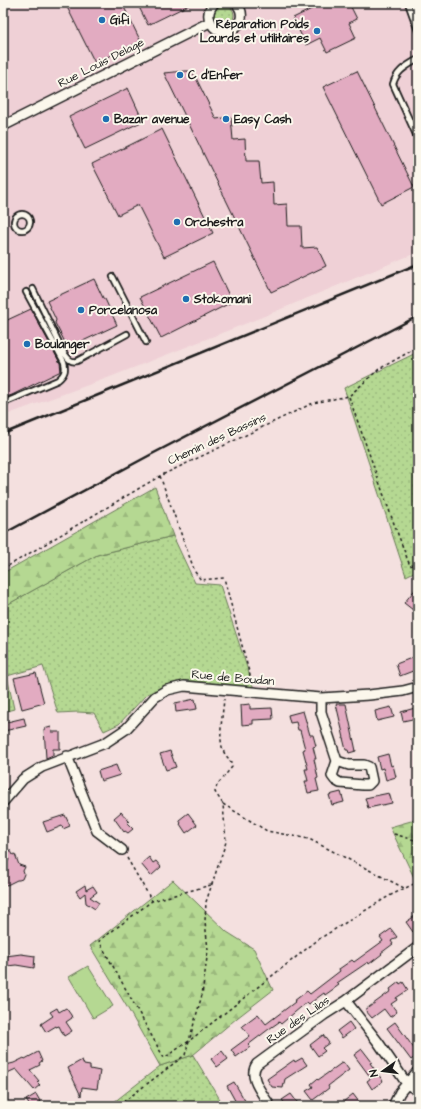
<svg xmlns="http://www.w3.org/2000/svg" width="421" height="1109" viewBox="0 0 421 1109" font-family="'Architects Daughter',sans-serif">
	<defs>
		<pattern id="grass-dots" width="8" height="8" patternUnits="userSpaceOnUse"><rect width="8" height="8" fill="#b5d892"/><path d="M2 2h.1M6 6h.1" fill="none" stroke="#9bb97d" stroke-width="1.8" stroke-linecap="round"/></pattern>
		<pattern id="forest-firs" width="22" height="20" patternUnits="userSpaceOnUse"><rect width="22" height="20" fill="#b5d892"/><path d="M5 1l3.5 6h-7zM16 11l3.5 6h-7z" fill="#9bb97d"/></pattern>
	</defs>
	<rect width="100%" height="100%" fill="#f4e0df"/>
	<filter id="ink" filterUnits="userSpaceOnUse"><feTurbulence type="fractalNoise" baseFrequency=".025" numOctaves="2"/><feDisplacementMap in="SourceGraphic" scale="8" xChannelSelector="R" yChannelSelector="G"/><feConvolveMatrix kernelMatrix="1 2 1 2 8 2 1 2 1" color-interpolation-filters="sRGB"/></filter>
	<g filter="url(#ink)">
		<path fill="#efd0d6" d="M3 3H418V252L262 317 110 377 3 416Z"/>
		<path fill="url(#grass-dots)" stroke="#687a57" d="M214 15a10 10 0 1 1 20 0a10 10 0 1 1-20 0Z
			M418 352V570L406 576 344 388Z
			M173 536 195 583 220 585 255 692 201 684 177 682 147 694 119 724 104 731 94 713 78 712 58 713 43 666 7 676 14 709 3 712V607L97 555Z
			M193 1055 224 1106H109L160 1066Z"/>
		<path fill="url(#forest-firs)" stroke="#687a57" d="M155 487 173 536 97 555 3 607V573Z
			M418 819V886L390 827Z
			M173 880 227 932 254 949 273 990 237 1018 193 1055 160 1066 127 1007 90 946Z"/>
		<path fill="#b5d892" stroke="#687a57" d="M88 966 113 1006 93 1018 69 977Z"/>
		<path fill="#e2abc1" stroke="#1c1c1c" d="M65 3H122L141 42 126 48 95 63Z
			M137 3H193L148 25Z
			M324 3H349L357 19 349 23 356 38 327 52 320 38 306 45 293 18Z
			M185 71H189L195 76 216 119 231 117 233 140 245 139 246 161H259L261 183 273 182 274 205 287 204 288 226H301L302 248 317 247 326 266 271 292 164 73Z
			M357 71 414 187 381 204 323 87Z
			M128 88 143 121 85 149 69 117Z
			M162 129 213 233 164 257 138 205 118 215 92 164Z
			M213 262 232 302 161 338 140 297Z
			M94 279 103 298 105 299 117 325 68 348 55 323 56 320 47 301Z
			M31 309 60 363 61 371 12 395 3 398V322Z
			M418 586V603L413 610 404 603Z
			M414 657 418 669 400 676 396 664Z
			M36 673 44 703 22 709 14 678Z
			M195 699 197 709 176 712 175 703Z
			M250 704V709L272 708 273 719 253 720V724L242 725 241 705Z
			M336 704H346L356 751 349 753 348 750H346L343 738H344Z
			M391 707 394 717 377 721 375 711Z
			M415 708 417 718 403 721 401 712Z
			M303 711 310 735H313L316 746 313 747 316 759H314L318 778 316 779 319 791 308 793 305 781H308L305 769H308L303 750 305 749 300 730H298L296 722 290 723 288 715Z
			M24 718 26 726 4 731 3 723Z
			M51 727 52 732H60V749H53V755L46 758 44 729Z
			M170 751 176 767 166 770 160 754Z
			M388 754 391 766 393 765 396 777 386 780 383 768 380 769 377 757Z
			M116 765 120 775 101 781 98 771Z
			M341 792 344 802 332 805 329 795Z
			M389 793 392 803 368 808 365 798Z
			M121 812 129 821 127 823 133 829 128 833 125 831 124 832 114 818Z
			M188 813 197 825 186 833 180 824 181 823 179 820Z
			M65 815 70 826 63 829 62 826 47 832 43 822Z
			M3 847 11 851 13 855 15 854 19 865 25 867 23 871 24 874 22 879 19 880H17L7 885 3 883V871L9 859 3 856Z
			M149 857 153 863 156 861 161 867 151 876 141 864Z
			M85 885 86 890 93 886 97 892 90 897 99 903 95 909 86 903 85 893 80 897 76 891Z
			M418 914V929L413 932 406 922Z
			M391 929 397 937 391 941 393 944 381 953 382 954 369 964 368 962 337 983 339 985 325 995 324 993 309 1004 307 1002 281 1024 279 1022 269 1029 248 1045 250 1047 236 1057 231 1050 250 1036 242 1026 258 1014 266 1024 295 1002 294 1001 307 991 310 994 340 971 339 969 352 960 354 962 383 941 380 937Z
			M21 954 35 956 34 968 16 965 7 966 6 956Z
			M399 982 400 984 403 982 408 990 396 998 397 1000 391 1004 397 1012 390 1017 384 1009 372 1018 365 1010 391 991 390 989Z
			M57 1008 59 1012 66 1008 71 1015 72 1018 66 1022 72 1031 64 1036 59 1026 56 1027V1026L46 1032 41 1024 53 1016 50 1012Z
			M349 1022 354 1029 342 1038 337 1031Z
			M395 1022 418 1054V1055L411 1060 387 1028Z
			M323 1035 329 1043 322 1048 325 1051 318 1056 310 1045Z
			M362 1049 372 1062 370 1063 383 1081 372 1089 367 1081 371 1078 354 1055Z
			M222 1051 228 1059 217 1067 211 1059Z
			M38 1052 42 1061 39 1063 40 1065 30 1070 39 1081 37 1082 40 1085 34 1090 16 1069 3 1075V1069L7 1067 6 1065 14 1063 24 1058 25 1059Z
			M302 1058 307 1065 285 1079 283 1088 272 1087 267 1079 294 1060 295 1062Z
			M82 1060 84 1065 90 1066V1069L100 1071 97 1089 82 1087 81 1096 68 1068Z
			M343 1062 349 1070 328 1086 329 1088 313 1100 306 1091 313 1087 311 1084 317 1079 318 1080Z
			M234 1082 244 1099 248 1106H238L227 1086Z
			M36 1094 43 1106H30L26 1100Z
			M291 1094 300 1106H287L282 1100Z
			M353 1094 359 1102 355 1106H338Z"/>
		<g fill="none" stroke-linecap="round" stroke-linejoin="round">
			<defs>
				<path id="lane" d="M408 3 418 31
					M418 59C407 66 397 70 393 84L418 139
					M14 222a8 8 0 1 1 16 0a8 8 0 1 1-16 0Z
					M113 277 146 342
					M33 289 64 353C67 357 70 363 77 361L127 334
					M3 402H6L58 380C65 374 66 370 64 362L26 292"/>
				<path id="street" d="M214 3C210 8 207 14 210 20 218 45 255 24 236 3
					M3 126 210 22
					M321 698V712L337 761 332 776 335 780 340 783 363 785H368L372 781 369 767 364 765H349L337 761
					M67 756 97 831 122 850
					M3 802 23 779 42 767 105 743 126 729 155 697 167 690 184 686 321 698 369 695 403 691 418 687
					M346 1001 418 947
					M270 1106C263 1094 247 1077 257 1064L324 1015 346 1001 378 1042 407 1084 418 1091
					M393 1106 400 1092 418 1071"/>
			</defs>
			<use href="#lane" stroke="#1c1c1c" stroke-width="8"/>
			<use href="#street" stroke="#1c1c1c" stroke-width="12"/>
			<path stroke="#1c1c1c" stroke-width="1.5" stroke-dasharray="3 3" stroke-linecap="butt" d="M349 397 393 521 410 566 418 563
				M160 476 195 572 201 580 224 578 252 683
				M3 569 160 476 313 403 349 396 379 369 418 347
				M223 804 267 831 309 839 404 888
				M394 834 418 841
				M127 858 152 901
				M211 885 152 901 99 941 164 1058 189 1041 319 939 389 896 418 882
				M118 1106 185 1055 202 995 208 950 205 921 206 902 226 842 223 804 215 792 217 785 232 767C230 757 226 758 223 750 218 737 223 713 224 699"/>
			<use href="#lane" stroke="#fbf7ec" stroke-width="4.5"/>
			<use href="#street" stroke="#fbf7ec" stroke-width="9"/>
			<path stroke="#1c1c1c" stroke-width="2.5" d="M3 434 418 264
				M3 534 152 454 418 316"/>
		</g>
	</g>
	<g fill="#1f6fb2" stroke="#fbf7ec" stroke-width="1.5">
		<circle cx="102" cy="20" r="4"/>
		<circle cx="317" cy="31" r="4"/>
		<circle cx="180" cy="75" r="4"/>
		<circle cx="106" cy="119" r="4"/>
		<circle cx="226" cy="119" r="4"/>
		<circle cx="177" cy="222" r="4"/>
		<circle cx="186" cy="299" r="4"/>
		<circle cx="81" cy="310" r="4"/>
		<circle cx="27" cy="344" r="4"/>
	</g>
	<g text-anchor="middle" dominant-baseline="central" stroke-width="4" stroke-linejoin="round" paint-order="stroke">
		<g font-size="12" font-weight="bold" fill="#1c1c1c" stroke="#fbf7ec" text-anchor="start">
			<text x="110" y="20">Gifi</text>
			<text x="309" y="24" text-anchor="end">Réparation Poids<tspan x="309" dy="14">Lourds et utilitaires</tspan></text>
			<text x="188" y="75">C d'Enfer</text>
			<text x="114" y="119">Bazar avenue</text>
			<text x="234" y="119">Easy Cash</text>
			<text x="185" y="222">Orchestra</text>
			<text x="194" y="299">Stokomani</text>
			<text x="89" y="310">Porcelanosa</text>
			<text x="35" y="344">Boulanger</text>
		</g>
		<g font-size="12" fill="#1c1c1c" stroke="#fbf7ec">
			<text transform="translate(101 63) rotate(-27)">Rue Louis Delage</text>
			<text transform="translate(217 439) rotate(-25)">Chemin des Bassins</text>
			<text transform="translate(233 678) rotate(5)">Rue de Boudan</text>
			<text transform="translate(298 1020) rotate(-35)">Rue des Lilas</text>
		</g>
	</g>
	<rect width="421" height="1109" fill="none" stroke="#fbf7ec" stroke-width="16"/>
	<rect x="8" y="8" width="405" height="1093" fill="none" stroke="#1c1c1c" stroke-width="1.5" filter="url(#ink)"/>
	<g transform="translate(383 1071) rotate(256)" stroke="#fbf7ec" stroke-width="3" paint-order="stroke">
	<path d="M0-3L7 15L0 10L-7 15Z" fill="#1c1c1c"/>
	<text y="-6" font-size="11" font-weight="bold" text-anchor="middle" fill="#1c1c1c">N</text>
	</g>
</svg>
